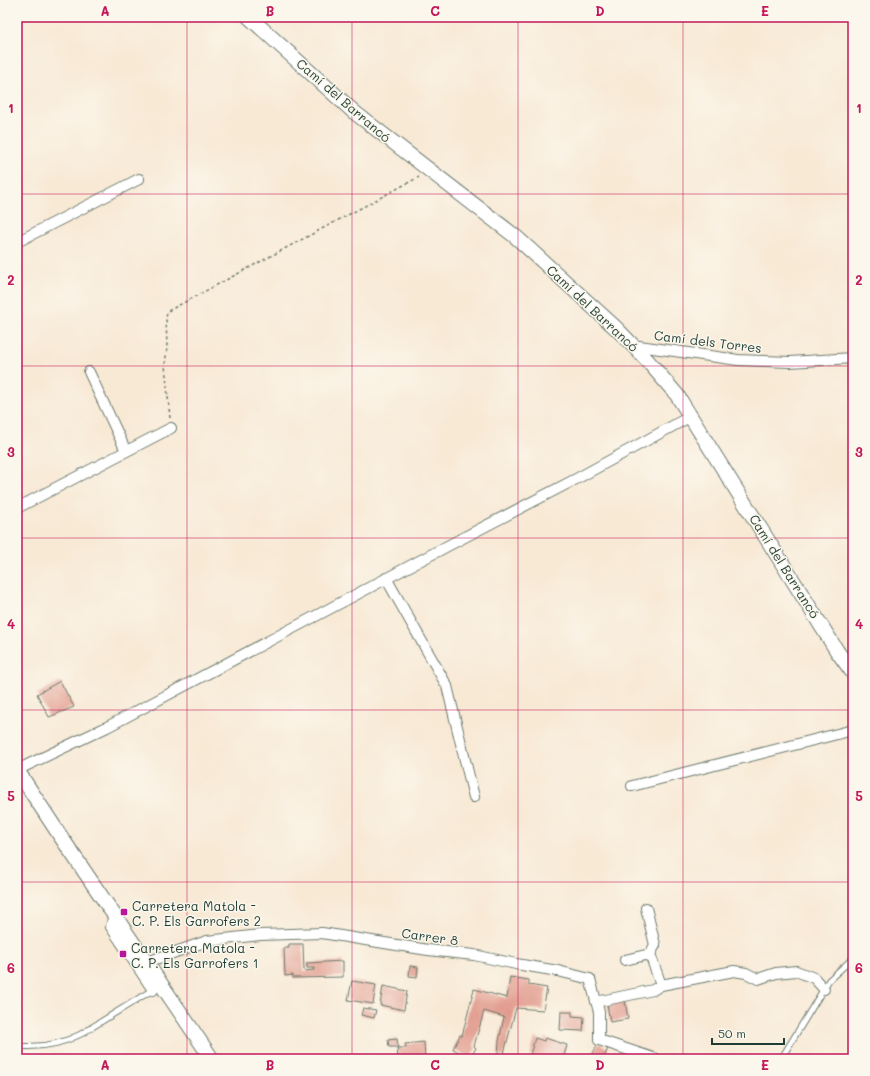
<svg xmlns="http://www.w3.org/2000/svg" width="870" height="1076" viewBox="0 0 870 1076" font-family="Mali,sans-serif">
	<rect width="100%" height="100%" fill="#fbf7ec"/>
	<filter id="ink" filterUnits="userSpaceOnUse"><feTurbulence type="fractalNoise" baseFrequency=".025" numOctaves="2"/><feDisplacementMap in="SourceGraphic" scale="8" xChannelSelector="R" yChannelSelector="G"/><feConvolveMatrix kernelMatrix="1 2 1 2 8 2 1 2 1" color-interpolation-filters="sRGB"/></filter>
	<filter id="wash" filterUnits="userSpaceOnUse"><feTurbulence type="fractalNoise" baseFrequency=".012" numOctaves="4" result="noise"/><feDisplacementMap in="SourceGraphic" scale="16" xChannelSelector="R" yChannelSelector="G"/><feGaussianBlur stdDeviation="0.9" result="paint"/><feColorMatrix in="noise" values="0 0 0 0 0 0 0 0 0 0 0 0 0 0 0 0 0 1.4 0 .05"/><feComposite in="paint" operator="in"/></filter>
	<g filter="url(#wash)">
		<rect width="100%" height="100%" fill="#f8e9d5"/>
		<g id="blocks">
			<path fill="#e09789" d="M60 681 74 707 49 717 37 694Z
				M289 944H303L304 971 314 970V968H307V963L343 961V977L293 978V975L285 976 284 948H289Z
				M410 966 418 967 417 977 409 976Z
				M510 977 529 980V985L547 988 543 1010 516 1008 503 1057 498 1055 499 1041 504 1017 484 1011 474 1046 476 1048 470 1058 453 1049 460 1035 462 1036 474 989 507 998Z
				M352 981 376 985 373 1004 348 1000Z
				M383 986 407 991 404 1010 380 1005Z
				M625 1001 628 1019 610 1022 607 1004Z
				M363 1008 376 1010 374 1018 361 1015Z
				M561 1012H572V1016L584 1017 583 1031 560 1030Z
				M535 1038 544 1041 545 1038 567 1045 563 1059H543L530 1055Z
				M397 1039 398 1047H389L388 1040Z
				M424 1042 425 1059H398L397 1048H406L405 1044Z
				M598 1043 608 1048 604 1058 600 1056 598 1059H592L593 1057 592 1056Z"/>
		</g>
	</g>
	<g filter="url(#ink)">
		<use href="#blocks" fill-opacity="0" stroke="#6b796c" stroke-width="1"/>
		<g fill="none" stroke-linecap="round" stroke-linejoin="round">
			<defs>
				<path id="lane" d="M17 1046C40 1048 60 1045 81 1034L154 989
					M781 1059 829 980 853 958"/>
				<path id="street" d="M17 242 139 179
					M632 345 738 360 790 362 853 358
					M89 372 126 451
					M17 508 171 428
					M386 578 447 686 474 797
					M17 770 107 727 455 542 578 478 691 416
					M632 786 853 730
					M646 908 655 945 650 954 661 985 734 971 746 973 758 979 776 973 796 971 814 978 824 989
					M114 915 111 927 153 990
					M625 960 650 954
					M147 962 207 941 260 935 322 933 428 950 474 955 516 964 558 971 590 979 599 1012V1040L656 1059
					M596 1002 653 990 661 985"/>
				<path id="secondary" d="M249 17 354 112 516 237 617 329 647 360 677 395 837 651 853 673
					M17 770 59 834 212 1059"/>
			</defs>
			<use href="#lane" stroke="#6b796c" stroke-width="7"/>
			<use href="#street" stroke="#6b796c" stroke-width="12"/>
			<use href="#secondary" stroke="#6b796c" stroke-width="16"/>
			<path stroke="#6b796c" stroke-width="1.5" stroke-dasharray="3 3" stroke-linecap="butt" d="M170 418 165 365 167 348 166 317 168 311 419 177"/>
			<use href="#lane" stroke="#fff" stroke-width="5"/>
			<use href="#street" stroke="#fff" stroke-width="10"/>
			<use href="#secondary" stroke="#fff" stroke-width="14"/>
		</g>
	</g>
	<path fill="none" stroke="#c2185b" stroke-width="1" stroke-opacity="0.55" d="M187 17V1059M352 17V1059M518 17V1059M683 17V1059M17 194H853M17 366H853M17 538H853M17 710H853M17 882H853"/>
	<g fill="#b5179e" stroke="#fbf7ec" stroke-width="1.5">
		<rect x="120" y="908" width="8" height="8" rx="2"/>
		<rect x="119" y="950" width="8" height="8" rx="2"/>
	</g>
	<g text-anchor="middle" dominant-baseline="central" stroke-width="3" stroke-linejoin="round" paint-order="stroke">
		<g font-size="13" fill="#1f3d34" stroke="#fbf7ec">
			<text transform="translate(344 100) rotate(41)">Camí del Barrancó</text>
			<text transform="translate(593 308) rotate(43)">Camí del Barrancó</text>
			<text transform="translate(708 341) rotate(7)">Camí dels Torres</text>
			<text transform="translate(785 566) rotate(58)">Camí del Barrancó</text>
			<text transform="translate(430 936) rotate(8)">Carrer 8</text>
		</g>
		<g font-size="13" fill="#1f3d34" stroke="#fbf7ec" text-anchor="start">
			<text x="132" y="905">Carretera Matola -<tspan x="132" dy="15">C. P. Els Garrofers 2</tspan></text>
			<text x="131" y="947">Carretera Matola -<tspan x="131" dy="15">C. P. Els Garrofers 1</tspan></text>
		</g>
	</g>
	<rect width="870" height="1076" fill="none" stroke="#fbf7ec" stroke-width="44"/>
	<path d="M712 1038v6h72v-6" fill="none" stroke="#1f3d34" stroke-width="2"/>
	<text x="718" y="1038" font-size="12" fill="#1f3d34" stroke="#fbf7ec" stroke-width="3" paint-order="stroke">50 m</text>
	<rect x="22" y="22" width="826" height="1032" fill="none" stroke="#c2185b" stroke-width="1.5"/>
	<g font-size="13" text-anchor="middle" font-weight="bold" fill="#c2185b">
		<text x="105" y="16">A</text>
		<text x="270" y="16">B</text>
		<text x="435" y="16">C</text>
		<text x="600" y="16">D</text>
		<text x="765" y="16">E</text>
		<text x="11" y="113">1</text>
		<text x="859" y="113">1</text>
		<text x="11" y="285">2</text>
		<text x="859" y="285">2</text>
		<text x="11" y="457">3</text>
		<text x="859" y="457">3</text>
		<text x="11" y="629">4</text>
		<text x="859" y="629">4</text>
		<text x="11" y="801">5</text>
		<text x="859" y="801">5</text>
		<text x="11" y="973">6</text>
		<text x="859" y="973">6</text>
		<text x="105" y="1070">A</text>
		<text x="270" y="1070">B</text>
		<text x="435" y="1070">C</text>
		<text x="600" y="1070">D</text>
		<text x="765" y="1070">E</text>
	</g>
</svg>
